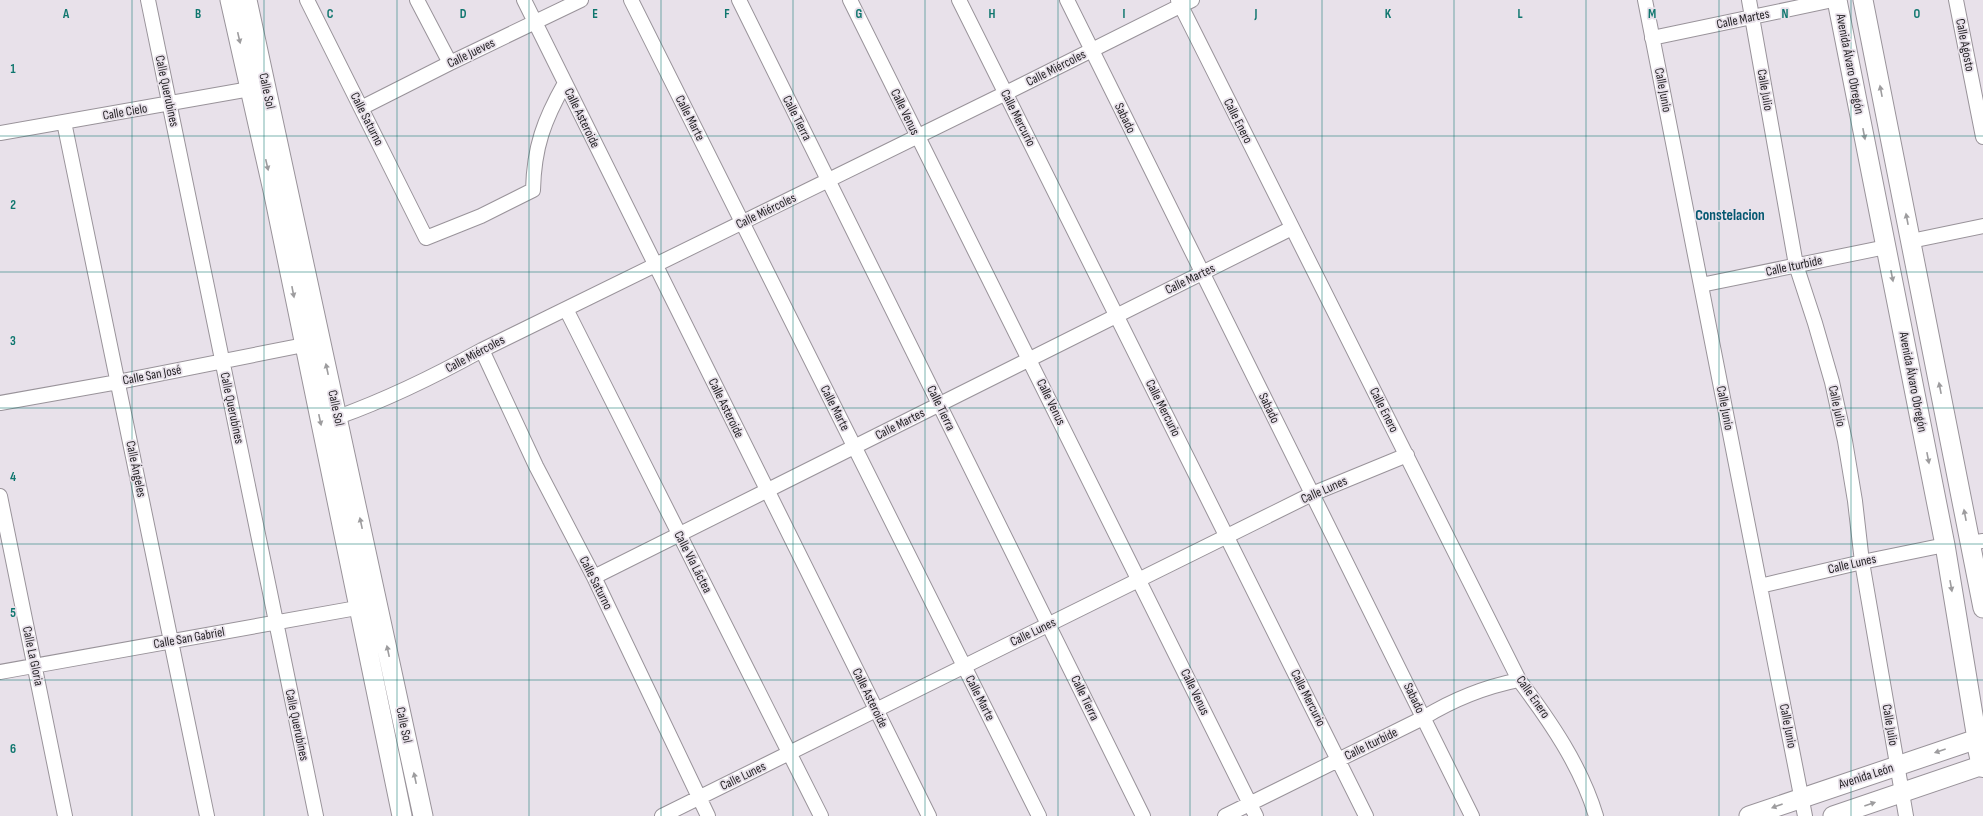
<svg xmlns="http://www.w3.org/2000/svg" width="1983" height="816" viewBox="0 0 1983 816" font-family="'Sofia Sans Condensed',sans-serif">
	<rect width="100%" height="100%" fill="#e8e1ea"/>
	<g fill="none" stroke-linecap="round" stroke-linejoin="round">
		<defs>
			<path id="street" d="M148 0 316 816
				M307 0 426 238 481 216 533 190C534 147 544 120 565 83
				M417 0 450 63
				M524 0 929 816
				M631 0 1039 816
				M739 0 1143 816
				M850 0 1256 816
				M959 0 1366 816
				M1067 0 1472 816
				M1178 0 1519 680C1550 721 1581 766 1596 816
				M1645 0 1805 816
				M1749 0 1796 265 1815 323 1832 382 1845 441 1855 501 1862 562 1906 816
				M1956 0 1983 137
				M1652 38 1833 0
				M361 108 450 63 581 0
				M64 122 207 816
				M0 133 250 89
				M1911 241 1983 226
				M1701 285 1886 247
				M566 309 821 816
				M482 350 536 466 594 577 708 816
				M0 403 118 382 304 345
				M338 417C388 399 435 376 482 350L1006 93 1192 0
				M0 496 65 816
				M1970 543 1983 541
				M594 577 1292 228
				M1760 586 1862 562 1945 545
				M0 672 368 606
				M662 816 1312 494 1407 455
				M1225 816 1423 718C1454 699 1484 687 1519 680"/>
			<path id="secondary" d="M230 0 274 195 402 816
				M247 0 423 816
				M1863 0 1983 608
				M1749 816 1977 739 1945 545 1837 0
				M1833 816 1983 765"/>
			<path id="primary" d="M1983 738 1977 739 1983 766"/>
		</defs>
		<use href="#street" stroke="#99939a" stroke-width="16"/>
		<use href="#secondary" stroke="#99939a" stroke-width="21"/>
		<use href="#primary" stroke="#99939a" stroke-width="24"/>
		<use href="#street" stroke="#fff" stroke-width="14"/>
		<use href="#secondary" stroke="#fff" stroke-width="19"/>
		<use href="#primary" stroke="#fff" stroke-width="22"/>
	</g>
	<defs><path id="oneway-solid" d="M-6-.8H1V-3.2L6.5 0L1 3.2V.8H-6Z"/></defs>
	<g fill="#9d9c9e">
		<use href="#oneway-solid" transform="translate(239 38) rotate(77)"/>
		<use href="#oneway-solid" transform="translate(1881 91) rotate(-101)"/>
		<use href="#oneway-solid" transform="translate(1864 134) rotate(79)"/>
		<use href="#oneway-solid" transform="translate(267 165) rotate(77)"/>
		<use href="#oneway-solid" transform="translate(1907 219) rotate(-101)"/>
		<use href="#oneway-solid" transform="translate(1892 276) rotate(79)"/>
		<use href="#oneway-solid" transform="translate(293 292) rotate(79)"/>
		<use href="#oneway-solid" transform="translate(327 369) rotate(-102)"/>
		<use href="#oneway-solid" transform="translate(1940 388) rotate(-101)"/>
		<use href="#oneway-solid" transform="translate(320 420) rotate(78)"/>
		<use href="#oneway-solid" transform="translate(1928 458) rotate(79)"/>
		<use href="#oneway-solid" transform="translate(1965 515) rotate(-101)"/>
		<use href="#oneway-solid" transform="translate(361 523) rotate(-102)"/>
		<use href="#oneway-solid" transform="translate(1951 586) rotate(80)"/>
		<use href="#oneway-solid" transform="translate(388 651) rotate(-102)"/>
		<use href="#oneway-solid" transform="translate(1940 751) rotate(161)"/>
		<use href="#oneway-solid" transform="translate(415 778) rotate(-102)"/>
		<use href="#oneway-solid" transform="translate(1870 804) rotate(-19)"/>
		<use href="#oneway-solid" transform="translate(1777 806) rotate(160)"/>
	</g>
	<path fill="none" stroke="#0f766e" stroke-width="1" stroke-opacity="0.55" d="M132 0V816M264 0V816M397 0V816M529 0V816M661 0V816M793 0V816M925 0V816M1058 0V816M1190 0V816M1322 0V816M1454 0V816M1586 0V816M1719 0V816M1851 0V816M0 136H1983M0 272H1983M0 408H1983M0 544H1983M0 680H1983"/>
	<g text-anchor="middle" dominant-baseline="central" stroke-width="3.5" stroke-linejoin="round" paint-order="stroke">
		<g font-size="13" fill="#262427" stroke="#e8e1ea">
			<text transform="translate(1743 19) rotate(-12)">Calle Martes</text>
			<text transform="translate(1965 45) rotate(79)">Calle Agosto</text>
			<text transform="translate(471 53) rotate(-26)">Calle Jueves</text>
			<text transform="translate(1850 64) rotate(79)">Avenida Álvaro Obregón</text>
			<text transform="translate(1056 68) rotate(-27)">Calle Miércoles</text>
			<text transform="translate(1663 90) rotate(79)">Calle Junio</text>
			<text transform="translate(1765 90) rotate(80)">Calle Julio</text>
			<text transform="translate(167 91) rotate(78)">Calle Querubines</text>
			<text transform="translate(267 91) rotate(78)">Calle Sol</text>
			<text transform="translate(125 112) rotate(-10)">Calle Cielo</text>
			<text transform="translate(905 112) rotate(64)">Calle Venus</text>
			<text transform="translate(582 118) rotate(64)">Calle Asteroide</text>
			<text transform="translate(690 118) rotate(63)">Calle Marte</text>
			<text transform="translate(797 118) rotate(63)">Calle Tierra</text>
			<text transform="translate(1018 118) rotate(63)">Calle Mercurio</text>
			<text transform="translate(1125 118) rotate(64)">Sabado</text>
			<text transform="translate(367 119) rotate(63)">Calle Saturno</text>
			<text transform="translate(1238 121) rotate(63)">Calle Enero</text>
			<text transform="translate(766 211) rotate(-26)">Calle Miércoles</text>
			<text transform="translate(1794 266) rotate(-12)">Calle Iturbide</text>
			<text transform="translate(1190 279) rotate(-26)">Calle Martes</text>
			<text transform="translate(475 354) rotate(-28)">Calle Miércoles</text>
			<text transform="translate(152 375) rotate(-11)">Calle San José</text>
			<text transform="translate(1913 382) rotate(79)">Avenida Álvaro Obregón</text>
			<text transform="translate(1051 402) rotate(64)">Calle Venus</text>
			<text transform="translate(1837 406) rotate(78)">Calle Julio</text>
			<text transform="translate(232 408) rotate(78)">Calle Querubines</text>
			<text transform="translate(336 408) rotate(78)">Calle Sol</text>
			<text transform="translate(726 408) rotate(64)">Calle Asteroide</text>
			<text transform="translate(835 408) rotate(63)">Calle Marte</text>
			<text transform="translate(941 408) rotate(64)">Calle Tierra</text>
			<text transform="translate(1163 408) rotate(63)">Calle Mercurio</text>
			<text transform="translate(1269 408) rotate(64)">Sabado</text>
			<text transform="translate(1725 408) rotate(79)">Calle Junio</text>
			<text transform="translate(1384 410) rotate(63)">Calle Enero</text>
			<text transform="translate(900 424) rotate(-27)">Calle Martes</text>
			<text transform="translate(136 469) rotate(78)">Calle Ángeles</text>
			<text transform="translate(1324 490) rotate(-24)">Calle Lunes</text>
			<text transform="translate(693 562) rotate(63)">Calle Vía Láctea</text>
			<text transform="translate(1852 564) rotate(-13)">Calle Lunes</text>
			<text transform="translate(596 583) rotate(63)">Calle Saturno</text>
			<text transform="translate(1033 632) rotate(-26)">Calle Lunes</text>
			<text transform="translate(189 638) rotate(-10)">Calle San Gabriel</text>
			<text transform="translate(33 656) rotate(78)">Calle La Gloria</text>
			<text transform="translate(1195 692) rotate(64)">Calle Venus</text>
			<text transform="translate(1533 697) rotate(55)">Calle Enero</text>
			<text transform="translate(870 698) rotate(64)">Calle Asteroide</text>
			<text transform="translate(980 698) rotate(63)">Calle Marte</text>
			<text transform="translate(1085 698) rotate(64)">Calle Tierra</text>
			<text transform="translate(1308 698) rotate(63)">Calle Mercurio</text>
			<text transform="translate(1414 698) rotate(64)">Sabado</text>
			<text transform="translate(297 725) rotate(78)">Calle Querubines</text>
			<text transform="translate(404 725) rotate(78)">Calle Sol</text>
			<text transform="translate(1890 725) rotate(80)">Calle Julio</text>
			<text transform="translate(1788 726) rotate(79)">Calle Junio</text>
			<text transform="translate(1371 744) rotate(-26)">Calle Iturbide</text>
			<text transform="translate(743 776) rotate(-26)">Calle Lunes</text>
			<text transform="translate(1866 776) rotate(-18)">Avenida León</text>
		</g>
		<g font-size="15" font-weight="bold" fill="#045770" stroke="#e8e1ea">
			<text x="1730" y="215">Constelacion</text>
		</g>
	</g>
	<g font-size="13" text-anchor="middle" font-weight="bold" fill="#0f766e" stroke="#e8e1ea" stroke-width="3.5" stroke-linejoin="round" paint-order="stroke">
		<text x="66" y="18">A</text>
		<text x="198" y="18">B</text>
		<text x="330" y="18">C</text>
		<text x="463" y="18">D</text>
		<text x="595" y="18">E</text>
		<text x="727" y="18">F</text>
		<text x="859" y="18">G</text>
		<text x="992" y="18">H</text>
		<text x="1124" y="18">I</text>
		<text x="1256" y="18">J</text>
		<text x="1388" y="18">K</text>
		<text x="1520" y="18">L</text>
		<text x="1652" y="18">M</text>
		<text x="1785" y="18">N</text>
		<text x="1917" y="18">O</text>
		<text x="13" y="73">1</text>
		<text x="13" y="209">2</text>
		<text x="13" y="345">3</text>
		<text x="13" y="481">4</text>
		<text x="13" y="617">5</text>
		<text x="13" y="753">6</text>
	</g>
</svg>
